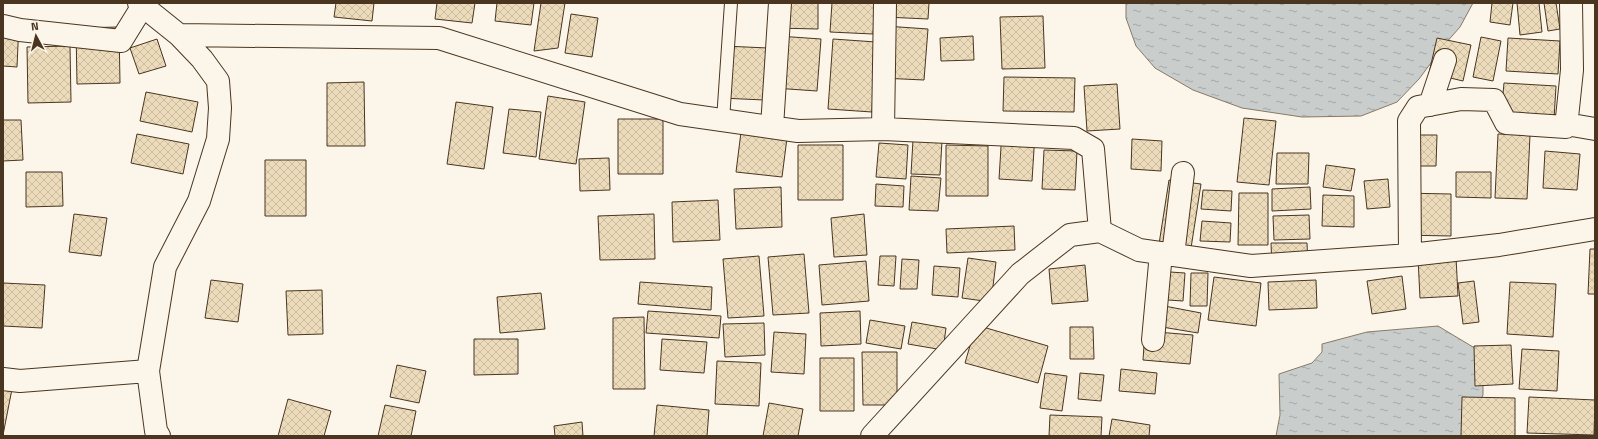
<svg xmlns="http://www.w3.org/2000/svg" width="1598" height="439" viewBox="0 0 1598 439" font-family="'Titillium Web',sans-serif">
	<defs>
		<pattern id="water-ripples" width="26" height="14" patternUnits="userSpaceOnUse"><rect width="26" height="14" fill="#c9cecd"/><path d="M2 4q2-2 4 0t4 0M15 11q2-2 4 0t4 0" fill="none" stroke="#a5a8a6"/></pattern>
		<pattern id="building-cross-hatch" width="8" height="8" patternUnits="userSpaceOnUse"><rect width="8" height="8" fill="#ecdcbc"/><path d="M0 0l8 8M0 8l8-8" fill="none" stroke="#ccbda1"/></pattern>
	</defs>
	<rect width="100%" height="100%" fill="#fbf6e9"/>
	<path fill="url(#water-ripples)" stroke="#887966" d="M1126 3H1473L1460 27 1445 44 1419 79 1397 102 1361 116 1302 117 1242 108 1193 90 1155 68 1136 46 1126 18Z
		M1438 326 1483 353V395L1467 426 1469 436H1276L1280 415 1279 374 1312 363 1322 352V344L1367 332Z"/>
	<path fill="url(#building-cross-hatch)" stroke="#4a3520" d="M336 3H374L372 21 334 17Z
		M437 3H475L472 23 435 19Z
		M497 3H534L531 25 495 21Z
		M541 3H565L558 48 534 51Z
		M776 3H818V29L775 28Z
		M832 3H875L873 34 830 32Z
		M886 3H929L928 19 885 17Z
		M1492 3H1513L1510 25 1490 22Z
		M1517 3H1539L1542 32 1520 35Z
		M1544 3H1556L1560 29 1548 31Z
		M571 14 598 18 592 57 565 53Z
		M1043 16 1045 68 1002 69 1000 17Z
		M3 21 19 22 17 67 3 66Z
		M885 26 928 29 924 80 881 78Z
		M119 27 120 83 77 84 76 28Z
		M778 36 821 39 817 91 774 88Z
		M973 36 974 60 941 61 940 38Z
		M1481 37 1501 41 1493 81 1473 77Z
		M1437 38 1471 45 1463 81 1429 73Z
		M1508 38 1560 41 1558 74 1506 71Z
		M157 39 166 66 139 74 130 48Z
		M833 39 876 42 872 112 828 109Z
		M70 46 71 102 28 103 27 47Z
		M724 46 768 48 764 100 721 98Z
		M1004 77 1075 78 1074 112 1003 111Z
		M364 82 365 146H327V83Z
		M1504 83 1556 86 1554 119 1501 116Z
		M1117 84 1120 129 1087 131 1084 86Z
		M146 92 198 102 192 132 140 121Z
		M548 96 585 102 576 164 539 159Z
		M456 102 493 107 484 169 447 164Z
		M509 109 541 112 536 157 503 153Z
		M1244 118 1276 121 1269 185 1237 182Z
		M618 119H663V174H618Z
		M3 120H21L23 160 3 161Z
		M1002 131 1035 133 1032 181 999 179Z
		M741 132 787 138 782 177 736 172Z
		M137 134 189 144 183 174 131 163Z
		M1498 134 1530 135 1527 199 1495 198Z
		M1404 135H1437L1436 166H1404Z
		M1132 139 1162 141 1161 171 1131 169Z
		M913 140 942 141 940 175 911 174Z
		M879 143 908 145 906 179 876 177Z
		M798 145H843V200H798Z
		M946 145 988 146V196H946Z
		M1044 150 1077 151 1075 190 1042 189Z
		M1545 151 1580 154 1577 190 1543 188Z
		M1277 153H1309L1308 184H1276Z
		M609 158 610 190 580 191 579 159Z
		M265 160H306V216H265Z
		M1326 165 1355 169 1351 191 1323 187Z
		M26 172H62L63 206 26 207Z
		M1456 172H1491V198L1456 197Z
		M911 176 941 178 938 211 909 210Z
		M1388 179 1390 207 1367 209 1364 181Z
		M1169 180 1201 184 1191 248 1159 244Z
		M876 184 904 186 903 207 875 206Z
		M781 187 782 227 736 229 734 189Z
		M1310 187 1311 209 1272 211V189Z
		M1203 190 1232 191 1231 211 1201 209Z
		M1239 193H1268V245H1238Z
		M1402 193 1451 194V236L1401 235Z
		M1323 195 1354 196V227L1322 226Z
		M718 200 720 240 673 242 672 202Z
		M74 214 107 218 101 256 69 252Z
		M654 214 655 259 600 260 598 216Z
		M864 214 867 255 834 257 831 218Z
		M1309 215 1310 239 1274 240 1273 216Z
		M1202 221 1231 223 1230 242 1200 241Z
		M1014 226 1015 250 947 253 946 229Z
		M1271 243H1307L1308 266 1272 267Z
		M1590 249H1595V294H1588Z
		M804 254 809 313 773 315 768 257Z
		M759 256 764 316 728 318 723 259Z
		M880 256H896L894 286 878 285Z
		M1456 257 1458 296 1420 298 1418 258Z
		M968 258 996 262 991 302 962 298Z
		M902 259 919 260 917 289H900Z
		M866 261 869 301 822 305 819 265Z
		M1085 265 1088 301 1052 304 1049 269Z
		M934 266 960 268 958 297 932 295Z
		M1155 271 1185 273 1183 301 1153 299Z
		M1191 273H1208L1207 306H1190Z
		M1402 276 1406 309 1372 314 1367 281Z
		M1214 277 1261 283 1256 326 1208 320Z
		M211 280 243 284 238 322 205 318Z
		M1316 280 1317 308 1269 310 1268 282Z
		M1474 281 1479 322 1463 324 1458 283Z
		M640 282 712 287 711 310 638 304Z
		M1510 282 1556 284 1553 337 1507 334Z
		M3 283 45 285 42 328 3 326Z
		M322 290 323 334 288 335 286 291Z
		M541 293 545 329 500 333 497 297Z
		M1154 304 1201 313 1198 333 1150 325Z
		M648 311 721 316 719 338 646 333Z
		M860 311 861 344 821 346 820 313Z
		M644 317 645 389H613V318Z
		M870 320 905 326 901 349 866 343Z
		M912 322 946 328 943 350 908 344Z
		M764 323 765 355 725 357 723 324Z
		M976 325 1048 346 1038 383 965 363Z
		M1070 327H1093L1094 359H1070Z
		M1145 331 1193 335 1190 364 1143 360Z
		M774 332 806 334 804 374 771 372Z
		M474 339H518V374L474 375Z
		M662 339 707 342 704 373 660 370Z
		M1511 345 1513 384 1475 386 1474 346Z
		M1522 349 1559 351 1557 391 1519 389Z
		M862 352H897V405H863Z
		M820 358H854V411H820Z
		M717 361 761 363 759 406 715 404Z
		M397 365 426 371 419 403 390 397Z
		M1121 369 1157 373 1155 394 1119 391Z
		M1045 373 1067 376 1062 411 1040 408Z
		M1080 373 1104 375 1101 401 1078 399Z
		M3 387 12 389 3 435Z
		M1462 397 1515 398V436H1461Z
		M1529 397 1595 400 1594 435 1527 433Z
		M288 399 331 411 324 436H278Z
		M769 403 803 409 798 436H763Z
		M385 405 416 411 411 436H378Z
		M657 405 709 410 707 436H654Z
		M1050 415 1102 417 1101 436H1049Z
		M1112 419 1150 425 1149 436H1109Z
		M582 422 583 436H555L554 426Z"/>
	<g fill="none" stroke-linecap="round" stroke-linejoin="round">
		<defs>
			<path id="lane" d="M723 120 731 3"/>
			<path id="street" d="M139 3 179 35 202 59 218 81 220 108 218 139 199 201 165 267 148 371 156 431 159 436
				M3 26 20 30 121 41 142 7
				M179 35 439 38 680 114 798 131 883 129 1074 138 1093 149 1100 231 1139 250 1251 266 1410 255 1499 245 1595 229
				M1430 105 1445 60
				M1566 124 1595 129
				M772 127 780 3
				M883 129 885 3
				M1173 255 1183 173
				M1410 255 1409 121 1418 107 1461 99 1494 100 1506 123 1566 127 1572 70 1571 3
				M1153 340 1161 253
				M3 379 20 381 148 371
				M872 436 1020 274 1070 235 1100 231"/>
		</defs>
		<use href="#lane" stroke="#4a3520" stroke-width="14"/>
		<use href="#street" stroke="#4a3520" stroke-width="24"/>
		<use href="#lane" stroke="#fbf6e9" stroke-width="12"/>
		<use href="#street" stroke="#fbf6e9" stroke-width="22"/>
	</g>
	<rect width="1598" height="439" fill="none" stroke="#4a3520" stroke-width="8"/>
	<g transform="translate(36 36) rotate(353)" stroke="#fbf6e9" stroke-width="3" paint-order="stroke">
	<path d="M0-3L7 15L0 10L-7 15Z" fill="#4a3520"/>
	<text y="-6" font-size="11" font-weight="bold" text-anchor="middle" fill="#4a3520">N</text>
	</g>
</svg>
